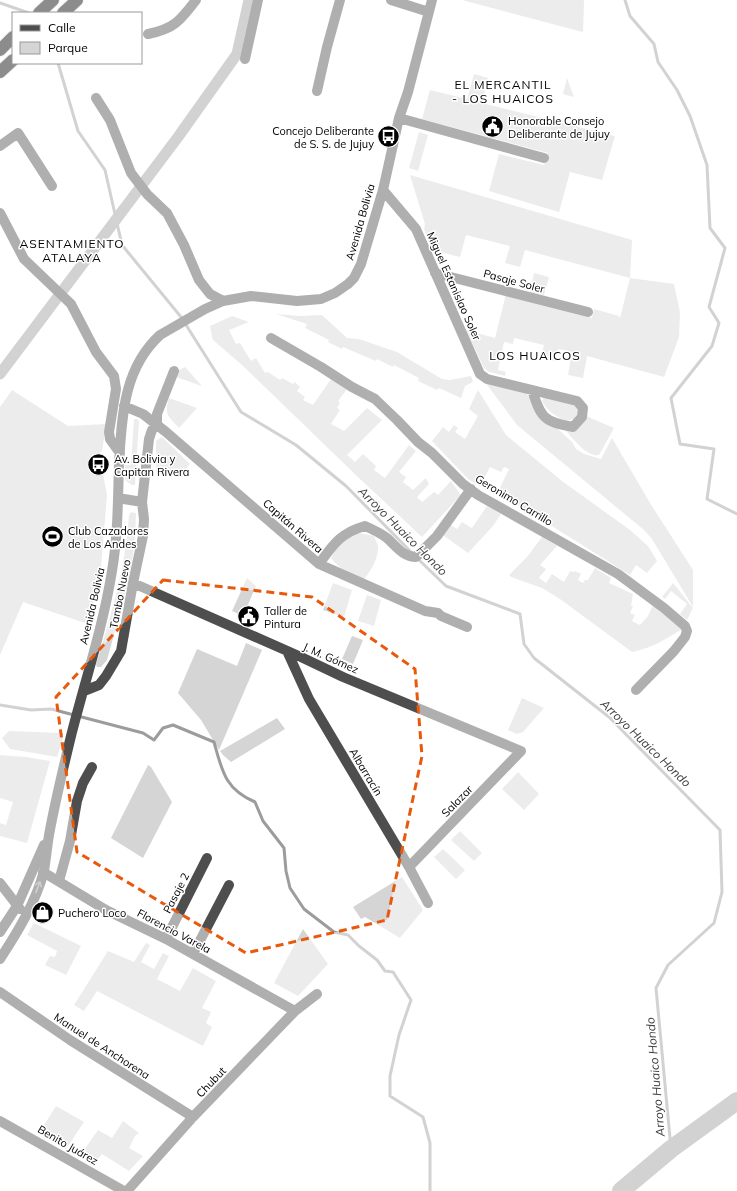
<svg xmlns="http://www.w3.org/2000/svg" width="737" height="1191" viewBox="0 0 737 1191" font-family="Mulish,sans-serif">
	<rect width="100%" height="100%" fill="#fff"/>
	<path fill="#d5d5d5" d="M462 0H584L583 32 575 30Z
		M474 74 488 78 482 103 615 136 602 180 570 172 559 212 489 191 499 154 544 165 548 153 422 119 430 90 467 99Z
		M567 78 574 97 563 94Z
		M419 132 428 135 418 171 409 168Z
		M410 175 632 240 630 278 674 284 680 312 679 337 664 377 587 356 583 378 568 375 572 352 558 349 555 361 541 357 544 345 514 338 513 344 504 342 498 370 506 372 505 376 489 372 484 368 466 330 495 338 506 294 592 318 594 309 619 316 620 318 630 278 525 250 520 267 505 263 510 246 466 235 460 257 433 250 424 229 425 224Z
		M534 273 549 277 544 295 530 292Z
		M276 314 300 316 322 315 347 338 359 339 397 352 442 379 450 380 471 376 473 382 465 386 461 398 439 388 437 390 418 381 419 378 394 365 393 367 377 359 376 361 343 347 342 349 328 342 329 340 305 328 307 324Z
		M232 316 249 322 229 330 236 344 240 343 251 361 256 358 265 373 268 372 280 380 282 378 293 384 295 382 300 387 297 391 305 397 303 400 313 405 331 379 347 389 338 401 340 403 337 408 340 410 331 424 344 431 367 408 382 420 347 455 355 462 363 454 376 466 374 470 385 478 409 445 416 451 399 472 406 477 403 482 413 490 426 478 429 484 417 497 422 502 434 492 438 495 451 481 461 495 422 537 360 479 243 366 213 340 212 337 210 326Z
		M185 367 202 386 176 377 179 370Z
		M485 382 526 392 534 407 544 420 558 429 572 442 576 449 584 454 601 459 612 438 650 503 693 570V607L652 539 644 530 517 425Z
		M12 390 68 426 106 424 102 451 92 460V473L103 474 107 495 100 579 88 624 23 602 0 655V407Z
		M478 390 506 435 562 481 630 530 648 546 657 561 647 573 636 565 630 575 523 508 497 494 509 469 504 467 501 472 490 467 480 486 468 479 432 441 443 427 449 432 454 425 458 428 455 432 465 439 478 416 469 409Z
		M544 397 575 405 578 407 579 413 574 419 565 421C556 416 547 411 542 401Z
		M169 398 197 408 179 428C168 416 164 415 169 398Z
		M586 416 614 428 599 455C586 457 573 438 564 429Z
		M134 419H137L139 421 135 485H132L125 480V465H131Z
		M162 437 190 464 181 475H156V441Z
		M487 506 501 514 493 526 468 553 437 531 445 521 457 529 462 522 472 528Z
		M131 512 136 513 135 543 128 584 107 660 101 667H97L96 664C111 616 126 566 129 515Z
		M359 533 374 536C375 539 377 543 378 546 379 557 371 571 364 579 353 574 338 569 331 558 336 546 346 537 359 533Z
		M542 537 557 546 540 565 546 569 539 578 546 583 552 574 564 582 570 571 574 572 575 571 581 574 578 580 583 583 585 580H588L595 568 611 578 609 583 633 594 631 606H633L630 613 635 615 632 621 640 625 648 616 653 605 684 628C666 639 653 648 632 652L560 599 542 588 511 577 509 575 527 557Z
		M247 578 256 586 243 616 232 611Z
		M333 583 352 590 344 617 323 610Z
		M673 583 693 608 687 620 680 614 687 604 671 591 665 599 662 597Z
		M367 595 381 600 374 626 358 621Z
		M352 636 363 640 353 664 342 659Z
		M246 643 262 650 219 750 201 720 178 693 197 649 237 666Z
		M522 698 544 708 523 732 517 734 508 730Z
		M277 718 285 729 231 762 223 755 220 751Z
		M9 731 63 733 62 741 57 757 10 749 2 738Z
		M0 755 26 757 50 761 27 843 0 836V823L6 825 13 802 0 798Z
		M148 765 151 767 172 802 143 858 111 838Z
		M518 772 539 794 524 810 502 789Z
		M460 831 482 853 474 861 451 840Z
		M443 849 465 870 456 879 434 857Z
		M402 877 423 910 400 938 365 917 361 919 353 907Z
		M34 923 81 946 66 975 45 965 50 956 55 957 57 951 27 935Z
		M303 929 328 964 298 996 274 983Z
		M146 943 150 945 141 962 154 969 163 953 169 956 157 979 180 991 193 968 216 981 202 1008 211 1012 206 1023 212 1027 203 1046 97 991 84 1011 74 1005 108 951 134 962Z
		M56 1106 84 1122 66 1149 39 1133Z
		M123 1121 139 1133 135 1136 129 1148 143 1156 129 1171 102 1154 94 1164 80 1156 98 1130 112 1138Z"/>
	<g fill="none" stroke-linecap="round" stroke-linejoin="round">
		<path stroke="#9c9c9c" stroke-width="3" d="M625 0 630 16 654 44 658 62 677 90 690 116 707 165 710 228 725 248 709 307 719 323 712 346 671 398 680 444 714 449 707 499 737 514
			M0 3 29 13
			M58 63 78 131 105 170 122 245 181 317 241 412 296 445 346 486 413 554
			M417 558 446 586 520 614 524 644 534 658 609 717 720 830 722 892 714 923 668 965 656 988 671 1149
			M0 705 31 710 51 709 143 733 154 740 163 728 173 725 214 742C222 771 225 789 255 802L263 821 284 848 286 871 290 888 304 909 334 932 348 935 359 946 377 960 385 971 393 972 411 1000 399 1035 390 1076V1096L423 1117 430 1143V1191"/>
		<path stroke="#9c9c9c" stroke-width="11" d="M0 374 178 137 237 54 249 0"/>
		<path stroke="#9c9c9c" stroke-width="18" d="M621 1191 671 1149 737 1101"/>
		<defs>
			<path id="highway" d="M39 13 53 0
				M63 13 77 0
				M0 50 13 37
				M0 72 13 60"/>
		</defs>
		<use href="#highway" stroke="#dbdbdb" stroke-width="14"/>
		<path stroke="#4e4e4e" stroke-width="10" d="M391 0 429 12
			M148 34C174 29 180 21 196 0
			M245 59 258 0
			M317 91 327 47 340 0
			M96 98 110 120 131 173 147 194 167 213 184 245 199 280 210 294 223 301
			M399 118 544 158
			M0 146 18 133 52 186
			M383 190 416 229 480 374 487 379 577 401 583 408 582 417 573 427C544 422 541 418 532 390
			M0 213 24 259 71 304 96 352 114 376 116 389 109 432 110 439 120 453
			M435 273 588 312
			M271 338 321 367 352 387 375 399 397 420 418 442 432 453 463 484 478 495 618 574 664 608 685 626 687 631 685 637 674 651 636 690
			M124 406 143 414 166 432 319 564 425 611 438 613 441 616 467 627
			M118 498 142 502
			M319 564C333 545 340 533 365 526 372 529 380 533 387 538 396 546 403 557 416 557L437 536 471 489
			M133 583 301 657 343 677 521 751 409 867
			M287 651 309 699 409 867 428 903
			M84 691 99 685 106 676 121 651 133 583 143 536 144 519 142 502 149 439 152 430 157 425V414L174 371
			M43 872 106 910 166 939 295 1011
			M59 881 70 841 77 801 83 783 92 767
			M0 883 20 909
			M0 932 17 906 44 845
			M166 939 207 858
			M193 954 229 885
			M0 959C17 933 36 902 44 871 46 859 47 847 49 835 55 802 63 769 71 736 85 681 103 627 112 571 118 535 118 498 119 463 122 417 123 369 160 335L205 309 223 301 251 296 297 301 321 299 335 293 348 284 354 278 361 264 383 190 399 118 408 92 432 0
			M0 992 70 1040 193 1117
			M0 1121 124 1191
			M127 1191 193 1117 295 1011 317 994"/>
		<use href="#highway" stroke="#000" stroke-width="12"/>
	</g>
	<defs><path id="oneway-shaft" d="M-6 0H5M1.5-3L5.5 0L1.5 3" fill="none" stroke-width="1.6" stroke-linecap="round" stroke-linejoin="round"/></defs>
	<use stroke="#959595" href="#oneway-shaft" transform="translate(38 887) rotate(-70)"/>
	<path d="M0 0H737V1191H0ZM163 580 312 597 415 669 422 756 387 920 246 953 77 852 56 697Z" fill="#fff" fill-opacity=".55" fill-rule="evenodd"/>
	<path fill="none" stroke="#e8590c" stroke-width="3" stroke-dasharray="8 5" stroke-linejoin="round" d="M163 580 312 597 415 669 422 756 387 920 246 953 77 852 56 697Z"/>
	<defs>
		<symbol id="civic-disc" viewBox="-11 -11 22 22"><circle r="9.5" fill="#000" stroke="#fff"/><path d="M-.6-6.5H3V-4.5H.6V-3L4-1V1h2V6H-6V1h2V-1L-.6-3ZM-1.2 2.5V6h2.4V2.5Z" fill="#fff"/></symbol>
		<symbol id="bus-disc" viewBox="-11 -11 22 22"><circle r="9.5" fill="#000" stroke="#fff"/><path d="M-5-6H5V4H4V6H2V4H-2V6H-4V4H-5ZM-3.5-4V0h7V-4ZM-3.5 1.2v1.5H-2V1.2ZM2 1.2v1.5H3.5V1.2Z" fill="#fff"/></symbol>
		<symbol id="stadium-disc" viewBox="-11 -11 22 22"><circle r="9.5" fill="#000" stroke="#fff"/><path d="M0-5a6.5 5 0 1 0 0 10a6.5 5 0 1 0 0-10ZM-3.5-1.8h7v3.6h-7Z" fill="#fff"/></symbol>
		<symbol id="shop-disc" viewBox="-11 -11 22 22"><circle r="9.5" fill="#000" stroke="#fff"/><path d="M-5-2.5h2.3a2.7 3.5 0 0 1 5.4 0H5L5.5 6h-11ZM-1.5-2.5h3a1.5 2.3 0 0 0-3 0Z" fill="#fff"/></symbol>
	</defs>
	<g fill-rule="evenodd">
		<use href="#civic-disc" x="480" y="114" width="25" height="25"/>
		<use href="#bus-disc" x="376" y="124" width="25" height="25"/>
		<use href="#bus-disc" x="86" y="452" width="25" height="25"/>
		<use href="#stadium-disc" x="40" y="524" width="25" height="25"/>
		<use href="#civic-disc" x="236" y="604" width="25" height="25"/>
		<use href="#shop-disc" x="30" y="900" width="25" height="25"/>
	</g>
	<g text-anchor="middle" dominant-baseline="central" stroke-width="3" stroke-linejoin="round" paint-order="stroke">
		<g font-size="11" fill="#000" stroke="#fff" text-anchor="start">
			<text x="508" y="121">Honorable Consejo<tspan x="508" dy="13">Deliberante de Jujuy</tspan></text>
			<text x="374" y="131" text-anchor="end">Concejo Deliberante<tspan x="374" dy="13">de S. S. de Jujuy</tspan></text>
			<text x="114" y="459">Av. Bolivia y<tspan x="114" dy="13">Capitan Rivera</tspan></text>
			<text x="68" y="531">Club Cazadores<tspan x="68" dy="13">de Los Andes</tspan></text>
			<text x="264" y="611">Taller de<tspan x="264" dy="13">Pintura</tspan></text>
			<text x="58" y="913">Puchero Loco</text>
		</g>
		<g font-size="11" fill="#000" stroke="#fff">
			<text transform="translate(360 222) rotate(-74)">Avenida Bolivia</text>
			<text transform="translate(514 281) rotate(15)">Pasaje Soler</text>
			<text transform="translate(454 286) rotate(66)">Miguel Estanislao Soler</text>
			<text transform="translate(514 500) rotate(31)">Geronimo Carrillo</text>
			<text transform="translate(293 526) rotate(41)">Capitán Rivera</text>
			<text transform="translate(120 594) rotate(-79)">Tambo Nuevo</text>
			<text transform="translate(92 606) rotate(-77)">Avenida Bolivia</text>
			<text transform="translate(331 658) rotate(24)">J. M. Gómez</text>
			<text transform="translate(366 772) rotate(59)">Albarracín</text>
			<text transform="translate(457 801) rotate(-46)">Salazar</text>
			<text transform="translate(176 893) rotate(-63)">Pasaje 2</text>
			<text transform="translate(174 931) rotate(28)">Florencio Varela</text>
			<text transform="translate(102 1046) rotate(33)">Manuel de Anchorena</text>
			<text transform="translate(211 1082) rotate(-46)">Chubut</text>
			<text transform="translate(68 1145) rotate(30)">Benito Juárez</text>
		</g>
		<g font-size="12" letter-spacing="1" fill="#000" stroke="#fff">
			<text x="503" y="84">EL MERCANTIL<tspan x="503" dy="14">- LOS HUAICOS</tspan></text>
			<text x="72" y="243">ASENTAMIENTO<tspan x="72" dy="14">ATALAYA</tspan></text>
			<text x="535" y="355">LOS HUAICOS</text>
		</g>
		<g font-size="12" font-style="italic" fill="#3d3d3d" stroke="#fff">
			<text transform="translate(403 531) rotate(45)">Arroyo Huaico Hondo</text>
			<text transform="translate(646 743) rotate(44)">Arroyo Huaico Hondo</text>
			<text transform="translate(655 1077) rotate(-95)">Arroyo Huaico Hondo</text>
		</g>
	</g>
	<rect x="12" y="12" width="130" height="52" fill="#ffffff" stroke="#999999"/>
	<rect x="20" y="25" width="20" height="6" fill="#4e4e4e" stroke="#999999"/>
	<text x="48" y="32" font-size="12" fill="#000000">Calle</text>
	<rect x="20" y="42" width="20" height="12" fill="#d5d5d5" stroke="#999999"/>
	<text x="48" y="52" font-size="12" fill="#000000">Parque</text>
</svg>
